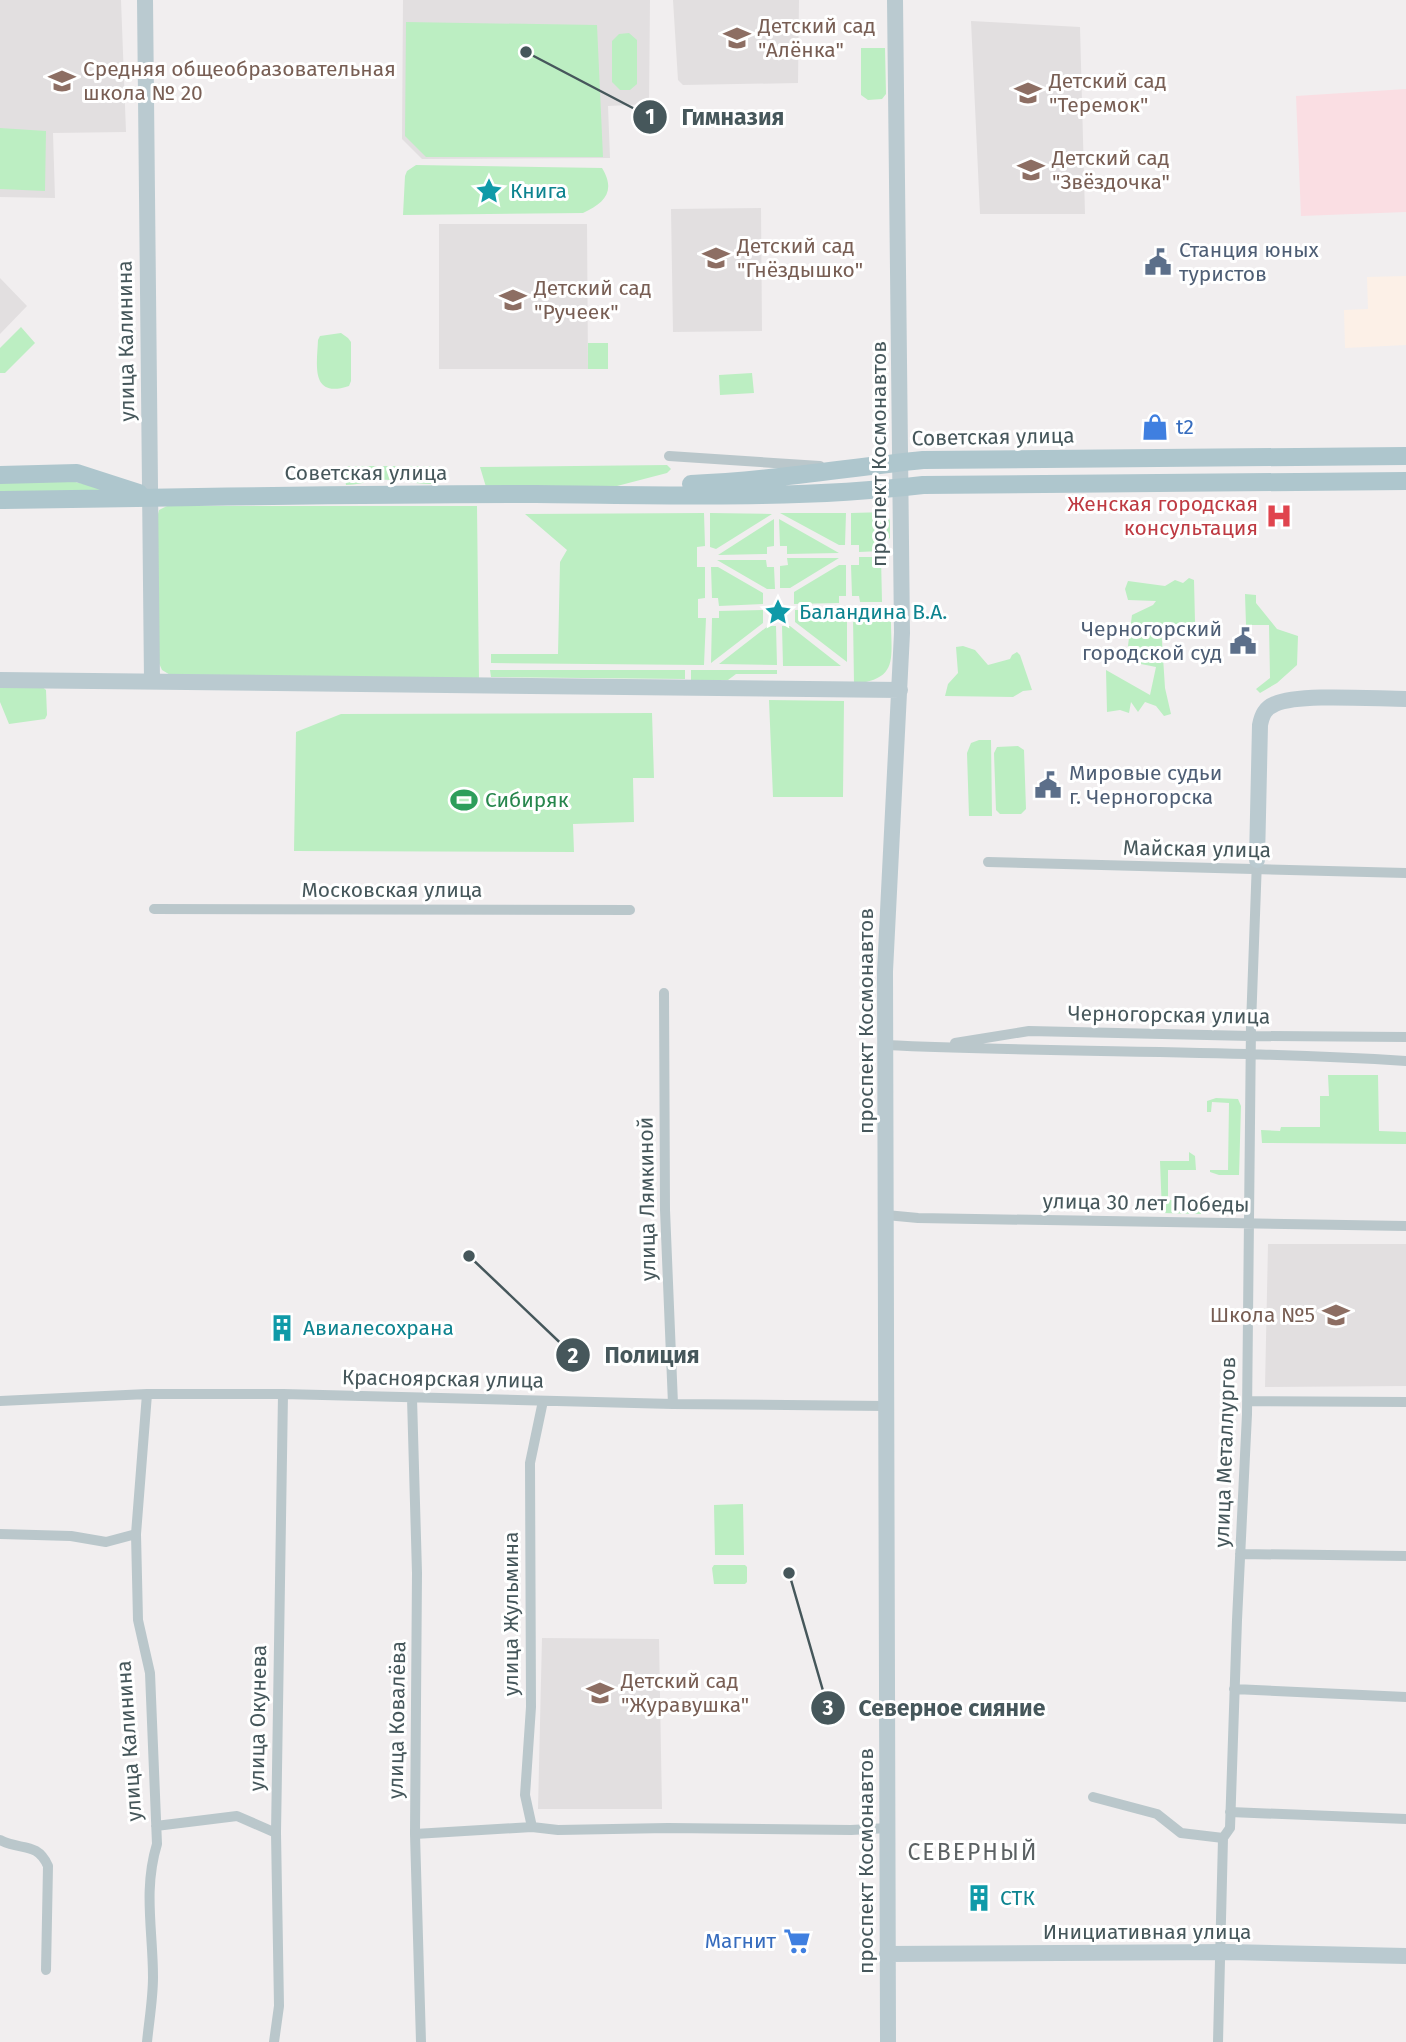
<svg xmlns="http://www.w3.org/2000/svg" width="1406" height="2042" viewBox="0 0 1406 2042" font-family="'Fira Sans',sans-serif">
	<rect width="100%" height="100%" fill="#f1eeef"/>
	<path fill="#fcf0e7" d="M1406 276V345L1345 348 1344 310 1368 309 1367 277Z"/>
	<path fill="#e2dfe0" d="M0 0H121L126 132 53 133 55 198 0 197Z
		M403 0H650L649 104 608 106 610 158 422 159 402 139Z
		M673 0H799L798 83 683 85 678 80Z
		M971 21 1080 27 1085 214H980Z
		M761 208 762 331 673 332 671 209Z
		M439 224H587L588 369H439Z
		M0 278 27 306 0 334Z
		M1268 1244H1406V1386L1265 1387Z
		M542 1638 659 1639 662 1809H538Z"/>
	<path fill="#fadee3" d="M1406 89V212L1301 216 1296 96Z"/>
	<path fill="#bceec2" d="M406 22 597 25 603 157H426L405 136Z
		M629 33 637 40V84L630 90H620L612 82V41L619 34Z
		M861 48H885L886 94 882 99 868 100 861 95Z
		M0 128 46 131 45 191 0 189Z
		M416 165 602 168C616 191 605 203 583 213L403 215 405 176 407 171Z
		M21 327 35 343 5 373H0V348Z
		M341 333 348 338 351 342V381L349 386C310 399 317 365 318 340L320 336Z
		M588 343H608V369H588Z
		M752 373 754 393 720 395 719 375Z
		M667 465 671 469 667 473 617 486 486 487 480 467Z
		M348 466H431L434 469V482L432 484C413 485 394 477 374 481 363 482 357 485 346 485L344 469Z
		M67 480 122 493 0 494V481Z
		M167 506H477L479 680 172 676 162 670 158 661 156 522 159 510Z
		M887 512 890 521V538L881 544V551L859 552V545H851V513Z
		M704 513 705 546 697 547V567H705V598L698 599V618H706L704 665 491 663V654H558L560 562 567 550 525 514Z
		M710 513 772 514 716 549 710 547Z
		M780 513H846L845 545H839Z
		M774 519V546L767 547V554L718 555Z
		M779 519 839 553 787 554V546H780Z
		M859 557H881L882 602H860L859 596H852L851 565H859Z
		M787 558H839L790 588H780V566L788 565Z
		M717 560H766L767 567H774L775 589H767Z
		M839 565H846V596H839V603L794 604V592Z
		M711 567H718L763 593V604L719 606 718 598H712Z
		M1189 578 1194 580 1195 622 1161 626 1165 688 1171 714 1164 716 1156 706 1145 702 1138 712 1131 702 1129 713 1120 710 1107 712 1106 670 1150 695 1156 667 1126 661 1132 615 1153 605 1156 601 1128 600 1125 589 1128 581 1165 586 1175 580 1183 583Z
		M1245 594 1256 595V603L1277 629 1298 636 1297 665 1277 683 1260 693 1256 689 1270 678 1269 625H1246Z
		M860 608H883V617L891 621C891 659 899 679 854 684L853 617H860Z
		M840 609V617H847V662L795 622V610Z
		M763 610V623L711 663 712 618H719V611Z
		M768 626H776L777 665 719 664Z
		M782 626H790L841 666H783Z
		M963 646 975 650 988 665 1010 659 1012 655 1017 652 1020 655 1032 690 1023 691 1013 697 945 696 948 684 958 673 956 647Z
		M490 670H685V679L491 677Z
		M691 670H777V674H736L728 680H691Z
		M41 686 46 690 47 715 45 719 9 724 0 702V687Z
		M769 700 844 701 843 797H773Z
		M652 713 654 778H633L634 822 573 824 574 852 294 851 296 732 341 714Z
		M979 740H991L992 816H969L967 753 971 743Z
		M1018 746 1024 750 1026 809 1021 814H1000L996 810 994 753 997 747Z
		M1328 1075H1378L1379 1131 1406 1132V1144L1262 1143 1261 1130 1280 1131 1281 1127H1320V1096H1329Z
		M1216 1098 1238 1099 1241 1106 1239 1175H1219L1210 1172V1170H1228L1229 1103 1212 1102 1211 1112H1207V1101Z
		M1189 1152 1195 1156 1196 1170H1168V1200L1201 1201V1214L1162 1213 1160 1161H1189Z
		M743 1504 744 1555H715L714 1505Z
		M714 1565H745L747 1567V1582L745 1584H714L712 1568Z"/>
	<g fill="none" stroke-linecap="round" stroke-linejoin="round">
		<path stroke="#bac7cb" stroke-width="10" d="M669 456 820 466
			M988 862 1406 873
			M154 909 630 910
			M664 993 665 1210 673 1404
			M955 1043 1029 1031 1251 1036 1406 1037
			M885 1045C1058 1053 1233 1050 1406 1061
			M886 1215 918 1218 1406 1226
			M147 1394 136 1534 138 1620 150 1673 157 1844C143 1890 153 1931 153 1977 153 1999 149 2021 147 2042
			M412 1398 417 1573 415 1834 421 2042
			M0 1401 147 1394H283L673 1404 886 1406
			M1247 1401 1406 1402
			M0 1534 71 1536 106 1542 136 1534
			M1240 1554 1406 1556
			M1234 1689 1406 1697
			M1093 1797 1157 1814 1181 1833 1223 1838
			M1230 1812 1406 1819
			M156 1826 237 1816 276 1833
			M532 1827 525 1795 531 1707 530 1463 543 1401
			M415 1834 532 1827 558 1830 668 1828 851 1830 888 1828
			M0 1840C20 1851 37 1841 48 1866L46 1970
			M274 2042 279 2006 276 1833 283 1394
			M1218 2042 1223 1838 1230 1828 1237 1620 1247 1414 1251 1025 1257 860"/>
		<path stroke="#bacad0" stroke-width="16" d="M145 0 152 681
			M0 680 900 690
			M1257 860 1260 725C1262 715 1265 708 1275 704 1299 693 1376 699 1406 699
			M887 1954 1229 1952 1406 1956
			M888 2042 885 971 902 633 895 0"/>
		<path stroke="#aec6cd" stroke-width="18" d="M0 475 77 473 139 493
			M691 484C768 481 845 468 923 460L1406 456
			M0 500C179 497 357 494 536 494 665 495 794 500 923 485L1406 481"/>
	</g>
	<defs>
		<symbol id="school-bare" viewBox="-9 -9 18 18"><path d="M0-5L7-2L0 1L-7-2ZM-4 1L0 2.5L4 1V4Q0 6-4 4Z" fill="#8d6e63" stroke="#fff" stroke-width="2.5" paint-order="stroke"/></symbol>
		<symbol id="sight-bare" viewBox="-9 -9 18 18"><path d="M0-6L1.8-2.2L6-1.7L2.9 1.2L3.7 5.4L0 3.3L-3.7 5.4L-2.9 1.2L-6-1.7L-1.8-2.2Z" fill="#0f9aa8" stroke="#fff" stroke-width="2.5" paint-order="stroke"/></symbol>
		<symbol id="civic-bare" viewBox="-9 -9 18 18"><path d="M-.6-6.5H3V-4.5H.6V-3L4-1V1h2V6H-6V1h2V-1L-.6-3ZM-1.2 2.5V6h2.4V2.5Z" fill="#5c6f8a" stroke="#fff" stroke-width="2.5" paint-order="stroke"/></symbol>
		<symbol id="shop-bare" viewBox="-9 -9 18 18"><path d="M-5-2.5h2.3a2.7 3.5 0 0 1 5.4 0H5L5.5 6h-11ZM-1.5-2.5h3a1.5 2.3 0 0 0-3 0Z" fill="#3f7fe0" stroke="#fff" stroke-width="2.5" paint-order="stroke"/></symbol>
		<symbol id="hospital-bare" viewBox="-9 -9 18 18"><path d="M-5-5h3v3.5h4V-5h3V5h-3V1.5h-4V5h-3Z" fill="#e0444e" stroke="#fff" stroke-width="2.5" paint-order="stroke"/></symbol>
		<symbol id="stadium-bare" viewBox="-9 -9 18 18"><path d="M0-5a6.5 5 0 1 0 0 10a6.5 5 0 1 0 0-10ZM-3.5-1.8h7v3.6h-7Z" fill="#2e9e5b" stroke="#fff" stroke-width="2.5" paint-order="stroke"/></symbol>
		<symbol id="building-bare" viewBox="-9 -9 18 18"><path d="M-4-6H4V6H1V3H-1V6H-4ZM-2.5-4.3h1.7v1.8h-1.7ZM.8-4.3h1.7v1.8H.8ZM-2.5-1h1.7V.8h-1.7ZM.8-1h1.7V.8H.8Z" fill="#0f9aa8" stroke="#fff" stroke-width="2.5" paint-order="stroke"/></symbol>
		<symbol id="supermarket-bare" viewBox="-9 -9 18 18"><path d="M-6-5.5h2.5l.6 2H6L4.5 2H-2.5L-4.4-4H-6ZM-1.5 3.2a1.3 1.3 0 1 0 .1 0ZM3 3.2a1.3 1.3 0 1 0 .1 0Z" fill="#3f7fe0" stroke="#fff" stroke-width="2.5" paint-order="stroke"/></symbol>
	</defs>
	<g fill-rule="evenodd">
		<use href="#school-bare" x="718" y="19" width="38" height="38"/>
		<use href="#school-bare" x="43" y="62" width="38" height="38"/>
		<use href="#school-bare" x="1009" y="74" width="38" height="38"/>
		<use href="#school-bare" x="1012" y="151" width="38" height="38"/>
		<use href="#sight-bare" x="470" y="172" width="38" height="38"/>
		<use href="#school-bare" x="697" y="239" width="38" height="38"/>
		<use href="#civic-bare" x="1139" y="243" width="38" height="38"/>
		<use href="#school-bare" x="494" y="281" width="38" height="38"/>
		<use href="#shop-bare" x="1136" y="408" width="38" height="38"/>
		<use href="#hospital-bare" x="1260" y="497" width="38" height="38"/>
		<use href="#sight-bare" x="759" y="593" width="38" height="38"/>
		<use href="#civic-bare" x="1224" y="622" width="38" height="38"/>
		<use href="#civic-bare" x="1029" y="766" width="38" height="38"/>
		<use href="#stadium-bare" x="445" y="781" width="38" height="38"/>
		<use href="#school-bare" x="1317" y="1296" width="38" height="38"/>
		<use href="#building-bare" x="263" y="1309" width="38" height="38"/>
		<use href="#school-bare" x="581" y="1674" width="38" height="38"/>
		<use href="#building-bare" x="960" y="1879" width="38" height="38"/>
		<use href="#supermarket-bare" x="778" y="1922" width="38" height="38"/>
	</g>
	<g text-anchor="middle" dominant-baseline="central" stroke-width="6" stroke-linejoin="round" paint-order="stroke">
		<g font-size="21" fill="#785e54" stroke="#fff" text-anchor="start">
			<text x="758" y="26">Детский сад<tspan x="758" dy="24">"Алёнка"</tspan></text>
			<text x="83" y="69">Средняя общеобразовательная<tspan x="83" dy="24">школа № 20</tspan></text>
			<text x="1049" y="81">Детский сад<tspan x="1049" dy="24">"Теремок"</tspan></text>
			<text x="1052" y="158">Детский сад<tspan x="1052" dy="24">"Звёздочка"</tspan></text>
			<text x="737" y="246">Детский сад<tspan x="737" dy="24">"Гнёздышко"</tspan></text>
			<text x="534" y="288">Детский сад<tspan x="534" dy="24">"Ручеек"</tspan></text>
			<text x="1315" y="1315" text-anchor="end">Школа №5</text>
			<text x="621" y="1681">Детский сад<tspan x="621" dy="24">"Журавушка"</tspan></text>
		</g>
		<g font-size="21" fill="#0d838f" stroke="#fff" text-anchor="start">
			<text x="510" y="191">Книга</text>
			<text x="799" y="612">Баландина В.А.</text>
			<text x="303" y="1328">Авиалесохрана</text>
			<text x="1000" y="1898">СТК</text>
		</g>
		<g font-size="21" fill="#4e5e75" stroke="#fff" text-anchor="start">
			<text x="1179" y="250">Станция юных<tspan x="1179" dy="24">туристов</tspan></text>
			<text x="1222" y="629" text-anchor="end">Черногорский<tspan x="1222" dy="24">городской суд</tspan></text>
			<text x="1069" y="773">Мировые судьи<tspan x="1069" dy="24">г. Черногорска</tspan></text>
		</g>
		<g font-size="21" fill="#46575b" stroke="#fff">
			<text transform="translate(126 341) rotate(-91)">улица Калинина</text>
			<text transform="translate(993 437) rotate(-1)">Советская улица</text>
			<text transform="translate(879 454) rotate(-90)">проспект Космонавтов</text>
			<text x="366" y="473">Советская улица</text>
			<text transform="translate(1197 849) rotate(1)">Майская улица</text>
			<text x="392" y="890">Московская улица</text>
			<text transform="translate(1169 1015) rotate(1)">Черногорская улица</text>
			<text transform="translate(866 1021) rotate(-90)">проспект Космонавтов</text>
			<text transform="translate(647 1199) rotate(-91)">улица Лямкиной</text>
			<text transform="translate(1146 1203) rotate(1)">улица 30 лет Победы</text>
			<text transform="translate(443 1379) rotate(1)">Красноярская улица</text>
			<text transform="translate(1225 1452) rotate(-88)">улица Металлургов</text>
			<text transform="translate(511 1614) rotate(-90)">улица Жульмина</text>
			<text transform="translate(258 1718) rotate(-89)">улица Окунева</text>
			<text transform="translate(397 1720) rotate(-89)">улица Ковалёва</text>
			<text transform="translate(129 1741) rotate(-94)">улица Калинина</text>
			<text transform="translate(866 1861) rotate(-90)">проспект Космонавтов</text>
			<text x="1147" y="1932">Инициативная улица</text>
		</g>
		<g font-size="21" fill="#366cbe" stroke="#fff" text-anchor="start">
			<text x="1176" y="427">t2</text>
			<text x="776" y="1941" text-anchor="end">Магнит</text>
		</g>
		<g font-size="21" fill="#be3a42" stroke="#fff" text-anchor="end">
			<text x="1258" y="504">Женская городская<tspan x="1258" dy="24">консультация</tspan></text>
		</g>
		<g font-size="21" fill="#27864d" stroke="#fff" text-anchor="start">
			<text x="485" y="800">Сибиряк</text>
		</g>
		<g font-size="23" letter-spacing="2" fill="#5b6163" stroke="#fff">
			<text x="973" y="1852">СЕВЕРНЫЙ</text>
		</g>
	</g>
	<path fill="none" stroke="#46575b" stroke-width="2.5" d="M526 52L650 117M469 1256L573 1355M789 1573L828 1708"/>
	<g fill="#46575b" stroke="#fff" stroke-width="2.5">
		<circle cx="526" cy="52" r="7"/>
		<circle cx="469" cy="1256" r="7"/>
		<circle cx="789" cy="1573" r="7"/>
		<circle cx="650" cy="117" r="18"/>
		<circle cx="573" cy="1355" r="18"/>
		<circle cx="828" cy="1708" r="18"/>
	</g>
	<g font-size="21" text-anchor="middle" font-weight="bold" fill="#fff">
		<text x="650" y="124">1</text>
		<text x="573" y="1363">2</text>
		<text x="828" y="1715">3</text>
	</g>
	<g font-size="23" text-anchor="middle" font-weight="bold" fill="#46575b" stroke="#fff" stroke-width="6" stroke-linejoin="round" paint-order="stroke">
		<text x="733" y="125">Гимназия</text>
		<text x="652" y="1363">Полиция</text>
		<text x="952" y="1716">Северное сияние</text>
	</g>
</svg>
